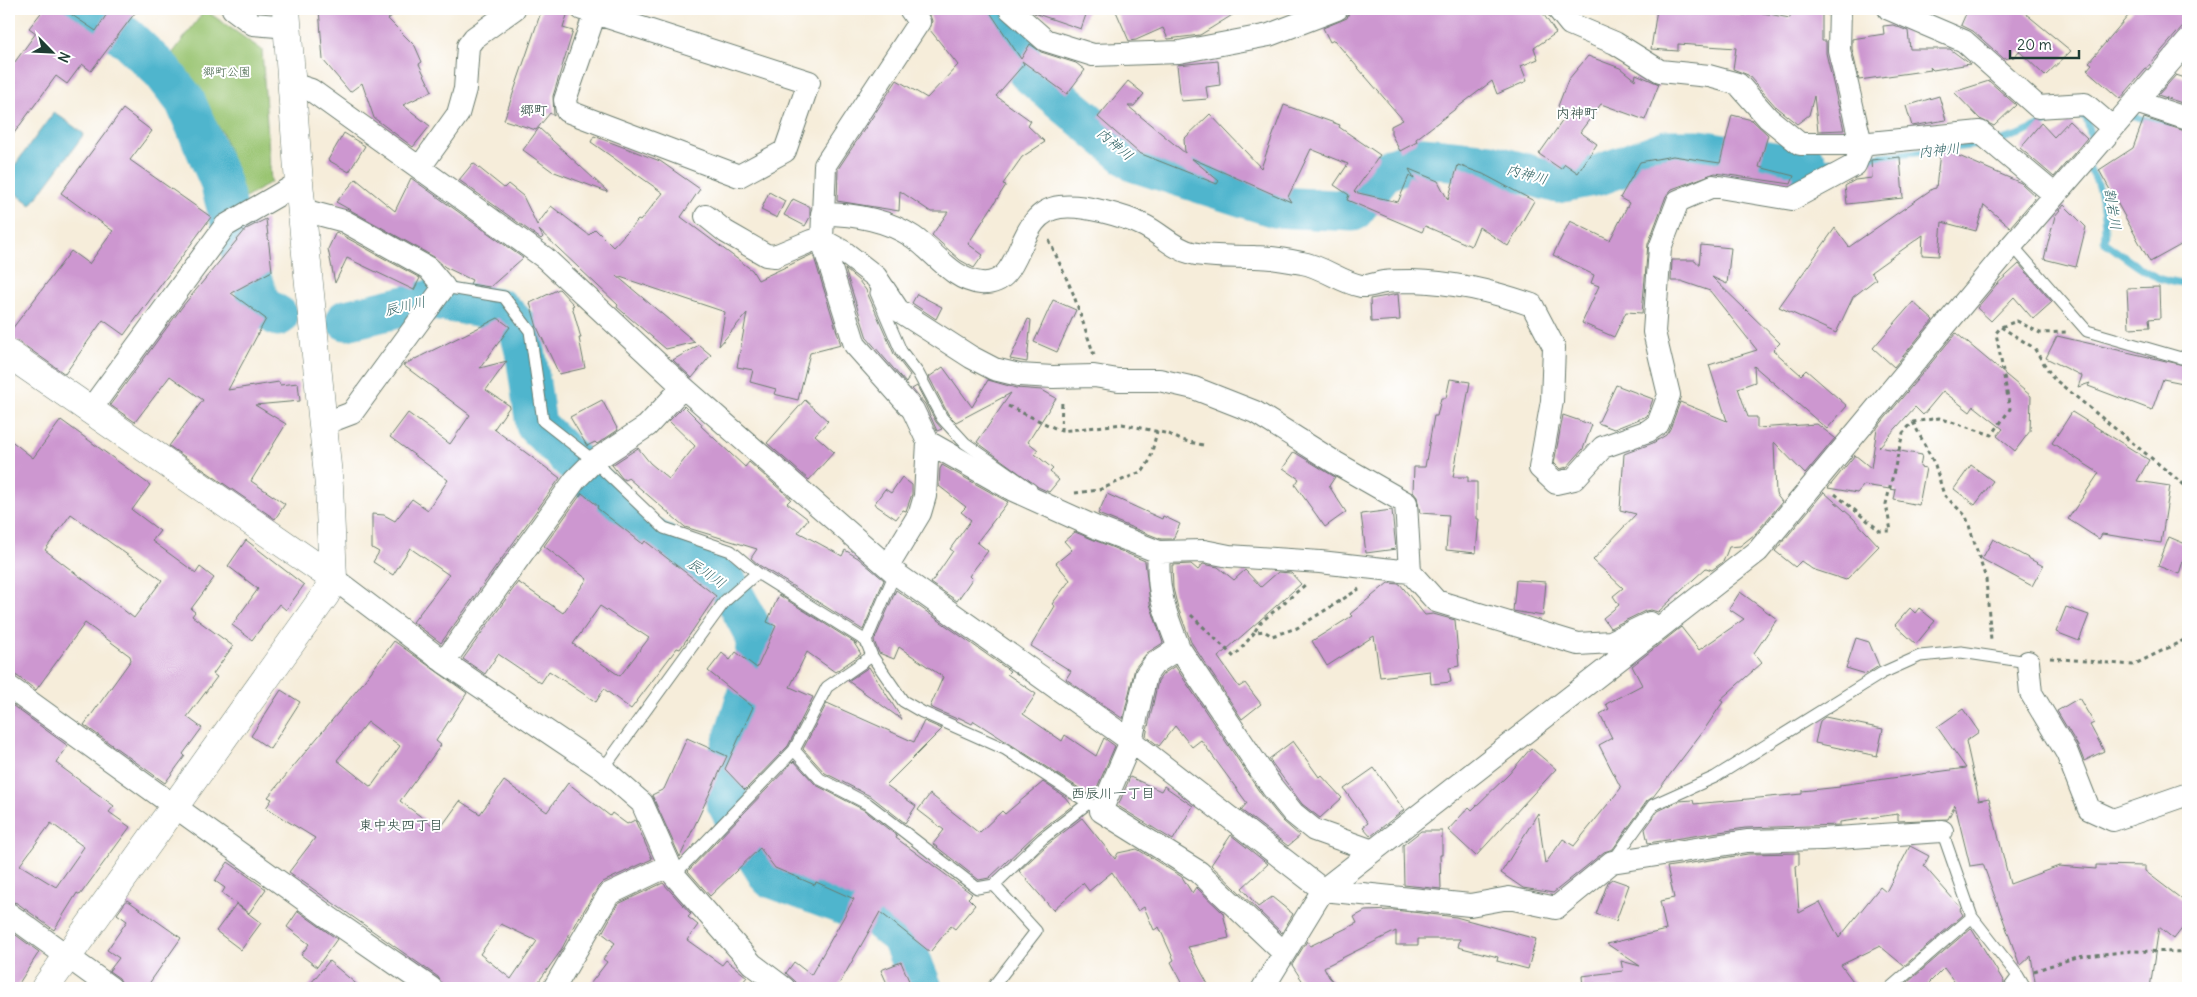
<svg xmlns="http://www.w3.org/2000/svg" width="2197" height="997" viewBox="0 0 2197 997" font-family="Delius,'Klee One',sans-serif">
	<rect width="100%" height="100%" fill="#fff"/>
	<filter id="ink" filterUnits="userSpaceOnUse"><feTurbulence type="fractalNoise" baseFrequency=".02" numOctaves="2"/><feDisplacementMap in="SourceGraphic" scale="10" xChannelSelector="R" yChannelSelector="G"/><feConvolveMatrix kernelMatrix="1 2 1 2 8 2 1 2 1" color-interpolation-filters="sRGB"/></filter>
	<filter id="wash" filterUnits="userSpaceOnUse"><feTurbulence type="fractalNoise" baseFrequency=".0096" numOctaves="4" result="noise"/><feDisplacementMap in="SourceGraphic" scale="20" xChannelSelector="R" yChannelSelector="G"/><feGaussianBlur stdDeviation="1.12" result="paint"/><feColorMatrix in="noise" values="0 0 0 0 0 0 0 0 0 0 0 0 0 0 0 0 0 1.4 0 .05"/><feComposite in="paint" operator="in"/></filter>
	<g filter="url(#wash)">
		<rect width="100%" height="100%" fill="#f6edda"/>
		<path fill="#99c471" stroke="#5c8052" d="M205 10 262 50 271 182 244 199 223 134 172 54Z"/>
		<path fill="#4fb5cd" stroke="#377980" d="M54 112 84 134 31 205 9 188V173Z"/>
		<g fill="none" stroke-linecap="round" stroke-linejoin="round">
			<path stroke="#4fb5cd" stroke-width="7" d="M2130 115 2168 126
				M2086 117 2092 142
				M1998 141 2021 134 2066 114 2086 117 2091 114
				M1862 158 1988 144
				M2089 163 2088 168C2101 181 2107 223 2104 242 2131 261 2154 284 2188 284
				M1807 164 1849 159"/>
			<path stroke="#4fb5cd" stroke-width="41" d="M81 9 126 37 162 71 185 101 219 179 232 225 261 306 278 316
				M998 9 1028 72 1135 162 1275 207 1353 211 1384 171 1422 157 1490 164 1558 183 1599 175 1667 150H1699L1780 163 1807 164
				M346 320 431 300 500 309 519 328 526 355 536 425 582 470 634 527 728 584 757 639 752 679 730 752 726 801 748 842 770 877 876 917 901 936 922 988"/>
		</g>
		<g id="blocks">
			<path fill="#cd97d0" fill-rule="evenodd" d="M44 9H63L96 31 110 9H138L91 71 82 64 67 84 56 76 9 140V70L36 33 29 28Z
				M319 9H401L388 19 415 46 422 62 419 64 432 91 403 105 430 126 413 147 374 118 362 83 350 92 323 60Z
				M542 9H569L563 28 573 31 553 96 554 116 550 113 536 130 504 120Z
				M935 9H988L1021 59 1030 44 1041 52 1076 63 1085 70 1067 94 1022 61 1024 64 996 96 1031 121 1028 126 1045 142 1022 157 1003 184 1006 185 968 244 983 255 974 268 960 260 932 235 948 212H931L900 191 899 211 837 201 838 169 897 80 927 98 958 65 930 30 932 21 929 13Z
				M1032 9H1088L1081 29 1034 13Z
				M1115 9H1242L1200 35 1168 39 1163 28 1136 40 1129 41Z
				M1350 9H1540L1556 33 1534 48 1538 59 1521 66 1527 81 1497 94 1492 81 1416 139 1417 142 1400 151 1391 134V126L1403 120 1334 40 1330 42 1323 28 1347 18Z
				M1657 9 1711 10V13L1746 15V10L1790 18V11H1822V41H1826V53L1844 130 1818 131 1814 96 1809 115 1797 124 1777 108 1748 75 1733 69 1736 48 1678 44V51L1651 49Z
				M1968 9H2020L2071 51 2045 76 2019 51 2014 57 2004 59 1973 31 1961 25Z
				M2134 9H2182L2188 14V20L2120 99 2087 70 2092 64 2089 62Z
				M1893 25 1908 31 1910 49H1950L1970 64 1933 70 1930 67 1931 70 1859 80 1852 49V39L1884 34 1883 26Z
				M1588 56 1620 68 1635 80 1636 74 1659 84 1645 120 1601 104 1580 132 1597 144 1578 173 1565 164 1561 169 1539 154 1568 113 1558 106 1568 80Z
				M1218 61 1220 85 1206 87 1208 99 1181 101 1177 65Z
				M2176 75 2188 79V105L2158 95Z
				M1128 81 1144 94 1134 106H1128L1185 153 1184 139 1210 114 1261 168 1284 105 1340 125 1339 127 1380 155 1354 192 1398 202 1409 176 1414 179 1409 169 1438 181 1448 200 1458 165 1483 174 1534 201 1508 246 1479 227 1471 246 1425 226 1422 232 1347 200 1349 195 1334 185 1348 164 1311 149 1288 197 1291 202 1191 158 1219 181 1217 184 1139 153 1098 117Z
				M1989 81 2016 105 1994 126 1980 119 1954 92Z
				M1939 96 1946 120 1912 126 1906 106Z
				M123 109 152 131 130 160 211 217 124 335 103 320 65 374 18 341 9 339V333L71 251 89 264 113 231 61 193Z
				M1732 115 1752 120 1768 135 1759 167 1794 176 1791 184 1715 173 1672 189 1666 196 1648 244 1642 313 1626 312 1614 337 1582 323 1599 286 1591 283 1594 275 1553 255 1570 221 1609 240 1611 238 1629 203 1620 198 1640 162 1673 156 1720 163Z
				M2144 118 2188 132V241L2150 262 2099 170 2133 148Z
				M2069 121 2087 138 2054 177 2020 148 2041 123 2054 137Z
				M539 128 607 191V192L552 171 523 150Z
				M344 133 365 146 349 172 328 160Z
				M594 136 660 161 700 189 681 217 752 270 758 280 813 254 841 345 810 353 798 400 774 394 776 389 750 382 753 370 737 367 747 313 719 346 725 312 617 276 695 342 666 349 617 307 618 305 539 230 543 237 541 239 459 180 473 163 504 188 508 184 523 196 537 225 551 206 589 235 595 229 613 247 638 220 640 221 663 193 591 142Z
				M1940 152 1952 153 2021 183 2036 197 2010 227 1984 205 1976 231 1942 222 1939 256 1922 255 1923 235 1871 272 1876 279 1853 297 1836 333 1779 307 1835 228 1849 247 1932 189 1936 188Z
				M1900 157 1903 198 1847 204 1845 186 1855 180 1872 178 1871 160Z
				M411 178 523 258 490 287 470 284 472 280 445 267 434 257 336 202 356 179 395 211Z
				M769 192 785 201 777 218 761 210Z
				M793 199 810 207V217L805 226 784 215Z
				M2064 205 2086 227 2076 267 2044 259 2055 216Z
				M266 219 272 271 231 293 266 319 228 390 279 382 280 385 298 383 300 401 255 405 286 424 251 481 285 504 275 519 169 446 203 400 170 376 135 422 110 405 182 307 246 229Z
				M336 232 420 278 414 290 347 258 335 283 328 249Z
				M1701 245 1731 248 1727 284 1712 277 1780 343 1773 350 1801 375 1806 370 1847 406 1827 429 1754 366 1755 382 1738 388 1748 417H1757V428L1817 424 1835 438 1805 474 1774 442 1776 494 1782 502 1755 534 1740 546 1729 547 1723 562 1712 570 1706 568 1658 612 1651 610 1645 611 1610 628 1603 618 1619 605 1613 596 1623 588 1593 560 1636 514 1620 510 1624 454 1653 443 1666 435 1670 429 1680 402 1727 421 1709 365 1757 350 1710 291 1681 281H1671L1672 260H1695L1699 265Z
				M2019 264 2052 302 2033 319 2014 297 1991 321 1977 308 1996 285Z
				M845 269 859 281 866 290 894 354 910 375 906 383 867 338Z
				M2159 287 2160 318 2149 319 2150 327 2129 328 2127 288Z
				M559 289 574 305 572 306 581 338H579L585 368 559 374 537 327 530 303Z
				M917 294 942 307 936 319 912 303Z
				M1398 294 1400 320 1371 322 1370 299Z
				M1053 300 1076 310 1057 352 1034 342Z
				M1913 302 1933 320 1894 367 1873 348Z
				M498 318 510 327 480 368 507 361 486 390 510 406 494 429 560 478 441 643 413 622 449 575 410 548 393 575 373 562 379 552 372 548V514L384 515 395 521 412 499 428 510 448 480 390 437 408 413 450 444 470 415 403 365Z
				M1028 319 1031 320 1027 362 1010 359Z
				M1956 333 2031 396 2030 431 2015 451 1997 436 2003 429 1974 406 1970 412 1943 391 1923 415 1915 407 1879 447 1922 455 1920 467 1926 468 1919 505 1894 500 1896 490 1864 485 1857 493 1828 488 1855 455 1871 468 1877 428Z
				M2057 336 2188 366V384L2163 379 2152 410 2088 386 2090 383 2078 387 2082 376 2046 358Z
				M699 345 711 355 692 378 673 360Z
				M943 367 972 407 988 380 1016 388 1042 390 1056 398 1028 442 1038 450 1035 454 1053 469 1050 472 1059 480 1049 492 1038 487 977 442 1011 393 956 422 948 414 929 377Z
				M1450 379 1470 382 1453 477H1468V482H1477V519H1479L1476 553 1446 550 1449 515 1420 513 1417 497 1413 492 1414 467H1425L1434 416H1437L1441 398H1446Z
				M1616 385 1653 399 1647 416 1614 429 1598 423Z
				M917 386 936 422 942 429 937 431 925 404 912 389Z
				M602 400 618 430 597 444 595 442 587 446 570 417Z
				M805 400 828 421 815 435 834 452 809 480 767 443Z
				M684 406 702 424 701 426 745 467 749 462 791 499 787 503 808 519 798 532 842 556 845 550 858 558 884 580 863 630 759 565 751 558 757 549 685 527 628 478 625 480 622 478 612 465 638 448 650 463 669 479 695 446 669 421Z
				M2072 412 2149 460 2137 481 2170 486 2161 543 2102 534 2099 539 2068 519 2099 473 2052 443Z
				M1563 415 1592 425 1583 449 1567 467 1560 469 1554 463Z
				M61 420 150 485 132 510 160 531 152 541 196 573 200 567 214 578 191 609 195 612 192 616 233 646 213 674 217 677 187 717 202 728 183 754 185 756 165 783 84 725 131 660 130 656 85 623 36 690 17 676 9 674V439L33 458ZM71 514 162 580 134 618 45 550Z
				M1294 452 1335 477 1329 486 1346 512 1325 527 1295 485 1299 479 1283 468Z
				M942 465 1008 502 977 542 988 551 969 576 972 579 957 601 931 583 953 551 950 549 971 520 961 512 966 507 939 486 940 469Z
				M1971 465 1993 481 1975 505 1954 489Z
				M902 477 912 485V494L906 511 903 510 896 519 874 504 885 489 891 493Z
				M1824 492 1853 518 1879 546 1846 580 1812 569 1801 561 1795 567 1775 551Z
				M582 493 598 506 597 508 643 544 645 541 716 596 680 649 677 648 631 709 604 689 596 702 549 671 541 683 498 654 485 674 463 659 518 582 563 613 587 579 544 546ZM600 606 649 638 620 676 573 644Z
				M1107 494 1162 519 1163 516 1180 524 1173 539H1161L1098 514Z
				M1392 510 1396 549 1366 553 1361 514Z
				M1075 532 1145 561 1150 604 1163 643 1147 653 1135 668 1123 719 1066 679 1071 671 1031 646 1055 606 1052 604 1070 580 1056 563 1072 550 1064 541Z
				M2169 537 2188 545 2179 574 2158 566Z
				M1993 539 2043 566 2032 586 1982 559Z
				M246 540 304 585 286 610 279 604 252 640 232 625 258 589 228 566Z
				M1191 564 1198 570 1203 564 1218 567 1234 580 1245 570 1261 587 1278 572 1291 573 1301 584 1218 657 1239 687 1245 683 1261 704 1242 719 1191 642 1178 608 1173 588 1172 565Z
				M1516 580 1546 582 1543 616 1513 611Z
				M1388 583 1400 584 1425 615 1433 614 1455 620 1459 666 1449 668 1451 682 1431 684 1430 671 1380 677 1374 636 1327 666 1312 641 1352 616 1350 614Z
				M896 590 1010 671 1007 674 1036 694 1023 714 1062 741 1065 735 1096 756 1104 738 1115 746 1093 797 974 721 972 724 958 717 957 719 930 707 943 677 899 647 894 659 879 653 874 641Z
				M1740 592 1777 619 1754 653 1762 663 1720 700 1723 702 1706 727 1653 797 1647 801 1613 849 1604 852 1553 893 1523 888 1501 873 1538 813 1545 864 1563 839 1574 846 1621 788 1599 745 1612 738 1600 714 1609 709 1606 704 1642 685 1632 666 1681 627 1699 650 1744 619 1729 609Z
				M779 595 857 644 854 643 861 654 835 672 807 652 790 687 813 697 788 746 745 790 725 769 753 707 708 671 722 653 730 660 736 652 757 668 776 626 767 622Z
				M2066 607 2089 615 2079 641 2056 632Z
				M1910 608 1915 613 1919 608 1935 621 1916 644 1895 625Z
				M1856 638 1869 642 1879 666 1866 674 1846 668Z
				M394 641 467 693 436 741 441 745 400 801 439 830 460 801 480 814 504 781 547 812 568 783 610 816 612 813 627 824 635 820 652 859 603 882 598 887 580 917 579 916 560 952 534 988H444L438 977 289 872 315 838 266 808 272 799 268 797 362 684ZM368 722 400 746 371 787 337 760ZM501 924 537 941 511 979 480 954Z
				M1175 666 1261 794 1283 821 1300 836 1288 846 1241 810 1247 803 1201 740 1192 747 1175 726 1159 746 1146 736 1158 681 1163 674Z
				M869 667 902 719H901L848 681Z
				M281 690 300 702 270 749 251 736Z
				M2079 698 2094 723 2090 725 2104 751 2084 761 2078 746 2057 711Z
				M9 703 68 746 56 763 114 806 109 812 130 827 80 895 77 893 54 930 17 903 9 901ZM51 823 84 847 56 887 20 865Z
				M827 703 914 742 924 721 942 729 886 785 916 806 905 823 872 797 825 773 803 749Z
				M1963 709 1979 732 1966 741 1979 800 1989 798 2010 884 2059 866 2096 869V865L2145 866V871L2188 904V921L2174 939 2159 927 2150 988H2036L2031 956 2020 966 1983 864 1970 866 1955 805 1948 819 1898 821V814L1840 822V825L1745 828 1648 843 1645 829 1658 811 1679 801 1693 800 1694 804 1802 794V791L1840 787V785L1966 768 1937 727Z
				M1825 717 1883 729 1877 756 1815 743 1820 721Z
				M687 738 727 756 680 857 652 795 664 789Z
				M1293 741 1319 777 1321 775 1342 798 1320 818 1302 804 1269 759Z
				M1531 748 1556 769 1476 856 1448 830 1469 807 1472 810 1509 774Z
				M794 761 816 785 864 810 897 836 896 838 972 894 968 898 975 905 955 929 951 926 930 952 880 912 837 988H797L796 982 786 973 794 962 811 975 854 899 816 882 815 885 775 868 760 848 710 896 688 871Z
				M1374 768 1404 810 1371 836 1363 827 1368 823 1344 789Z
				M1130 777 1161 791 1164 786 1193 806 1173 840 1118 806Z
				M1043 782 1065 797 1072 806 1037 833 989 878 979 880 933 844 944 830 918 810 930 794 979 833 1002 811 1005 814Z
				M1082 818 1115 859 1118 853 1137 849 1182 877 1192 893 1196 887 1223 913 1229 938 1188 947 1210 988H1185L1171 962 1174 960 1159 927 1154 930 1144 907 1138 911 1112 872 1089 891 1083 883 1053 910 1019 871 1047 845Z
				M1421 831H1442V855H1440L1441 889 1404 885 1403 845Z
				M1231 835 1268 864 1242 888 1258 907 1272 897 1293 914 1282 933 1211 865Z
				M1910 846 1929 856 1924 866 1961 908 1960 910 1963 915 1904 966 1880 946 1841 965 1858 988H1583L1582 976 1623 971 1621 961 1640 966 1607 944 1666 930 1660 901 1674 898 1667 867 1748 854 1799 853V865L1796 866 1799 913 1820 902 1839 938 1880 887 1886 892Z
				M228 862 266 889 249 913 222 893 225 888 215 881Z
				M1612 879 1629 885 1616 921 1596 914 1608 882Z
				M663 883 691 914 688 917 698 925 687 940 722 965 726 960 747 977 738 988H587L607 962 603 959 615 943 602 933 618 904Z
				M127 900 181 938 146 988H124L119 978 109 971 119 958 107 950 127 921 117 914Z
				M236 904 261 923 241 950 216 931Z
				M1394 910 1456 917 1536 939 1528 969 1497 961 1498 957 1458 947 1460 939H1418V945H1396V931L1324 967 1329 977 1339 988H1307L1292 965 1307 941 1310 946 1357 923 1354 917 1365 911Z
				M298 911 337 939 317 967 301 955 309 944 287 927Z
				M1971 928 2004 982 2002 988H1959L1944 968 1924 988H1901Z
				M9 930 39 952 16 988H9Z
				M329 961 361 988H307Z
				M901 962 912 988H889L881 970Z"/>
		</g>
	</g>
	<g filter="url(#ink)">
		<use href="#blocks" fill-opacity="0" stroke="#6a7b6e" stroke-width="1"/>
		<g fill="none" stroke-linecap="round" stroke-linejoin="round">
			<defs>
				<path id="lane" d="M2012 245 2087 331 2181 358 2188 354
					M444 287 504 297 530 331 543 421 594 461 664 528 731 551 757 573 866 641 872 656 903 701 922 712 1005 749 1101 811
					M876 293 901 351 918 373 942 418 965 443 1031 489
					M866 641 895 573
					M794 750 820 779 868 804 977 888 994 885 1042 839 1087 804
					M603 769 725 601 757 573
					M1942 831 1972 917 2018 976 2025 988
					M1613 861 1653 805 1715 777 1882 673 1920 656 1961 652 2028 662
					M674 875 794 750 827 687 872 656
					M992 988 1036 931 994 885
					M1890 988 1972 917
					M2009 988 2018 976"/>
				<path id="street" d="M233 9 253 24 289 27
					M582 9 595 13 809 82 785 151 739 176 567 111 565 100 595 13
					M1010 9 1045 40 1093 55 1179 52 1269 35 1337 9
					M1558 9 1570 24 1615 43 1660 71 1709 76 1738 84 1768 118 1800 144H1860L1980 132 2055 195
					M1889 9 1964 41 2038 107 2085 104 2113 128
					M292 84 311 90 545 258 683 387 895 573 1131 741 1323 890 1470 905 1509 898 1556 908 1612 862 1747 841 1822 839 1942 831
					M2136 102 2188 119
					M420 167 458 114 465 89 468 46 474 38 514 9
					M303 210 344 221 428 268 444 287 352 413 323 424
					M822 214C854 214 886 219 913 237 935 252 952 280 981 283 1026 287 1013 213 1060 207 1083 204 1125 216 1145 226 1161 234 1174 249 1192 253 1213 258 1233 256 1255 257 1271 257 1287 260 1302 263 1322 266 1340 282 1361 286 1368 287 1377 283 1384 282 1393 281 1403 281 1412 281 1451 282 1495 292 1532 305L1554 347 1552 401 1540 468 1556 483 1574 479 1603 447 1648 431 1658 424 1669 395 1654 332 1660 248 1678 201 1713 186 1792 199 1855 165 1862 148 1839 50 1840 9
					M706 216 726 232 766 255 775 256 811 241 822 240 844 252 876 277 898 310 971 357 994 369 1019 375 1053 377 1094 376 1118 380H1159L1194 388 1255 412 1336 463 1406 503 1410 572 1436 601 1578 644 1611 642 1650 623
					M90 410 225 226 299 183
					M928 442 1013 490 1097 528 1159 552 1204 551 1229 556 1320 562 1410 572
					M1159 552C1156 590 1165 613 1179 648L1154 664 1146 675 1131 741 1101 811 1199 872 1284 953
					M888 566 920 513 925 496 928 442 913 410 855 345 822 240 825 165 919 22 910 9
					M333 578 444 662 603 769 642 803 674 875 752 964 784 988
					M1179 648 1272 787 1293 813 1314 830 1373 851
					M444 662 575 480 594 461 647 426 683 387
					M2028 662 2031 693 2067 753 2089 809 2113 820 2188 794
					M9 687 331 919 431 988
					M9 914 111 988
					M554 988 609 894 668 866
					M1263 988 1323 890 1758 551 2012 245 2188 41"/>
				<path id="secondary" d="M9 354 333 578
					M45 988 326 594 333 578 329 486 299 183 286 9"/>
			</defs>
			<use href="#lane" stroke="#6a7b6e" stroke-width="13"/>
			<use href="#street" stroke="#6a7b6e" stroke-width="24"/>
			<use href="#secondary" stroke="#6a7b6e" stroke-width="29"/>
			<path stroke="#6a7b6e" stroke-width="3" stroke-dasharray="4 4" stroke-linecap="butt" d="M1049 240 1073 293 1094 355
				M2001 327 2034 348 2053 378 2188 488
				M1008 406 1061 431 1122 424 1169 434 1181 440 1203 445
				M1913 422 1935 465 1944 495 1966 516 1986 579 1991 640
				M1061 431 1062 400
				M1075 493 1099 490 1143 471 1150 460 1157 431
				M1835 494 1880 531H1891L1886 504 1903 433 1913 422 1939 418 1992 435 2010 409 1996 333 2001 327 2017 321 2040 333 2066 332
				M1191 615 1234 657 1255 632 1264 631 1272 636 1297 628 1359 589
				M1255 631 1260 623 1305 585
				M2050 658 2133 665 2188 638
				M2034 971 2077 957 2131 951 2188 952"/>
			<use href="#lane" stroke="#fff" stroke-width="11"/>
			<use href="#street" stroke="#fff" stroke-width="22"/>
			<use href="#secondary" stroke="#fff" stroke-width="28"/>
		</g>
	</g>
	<g text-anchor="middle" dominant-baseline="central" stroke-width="4" stroke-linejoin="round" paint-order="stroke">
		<g font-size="12" fill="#3e5f43" stroke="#fff">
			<text x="227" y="71">郷町公園</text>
		</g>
		<g font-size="14" fill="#1f3d34" stroke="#fff">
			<text x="534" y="110">郷町</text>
			<text x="1577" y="113">内神町</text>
			<text x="1113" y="793">西辰川一丁目</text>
			<text x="401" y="825">東中央四丁目</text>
		</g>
		<g font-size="14" font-style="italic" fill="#2d6162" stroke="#fff">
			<text transform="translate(1115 144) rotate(40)">内神川</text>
			<text transform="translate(1939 150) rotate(-6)">内神川</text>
			<text transform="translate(1527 174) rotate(15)">内神川</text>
			<text transform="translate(2113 209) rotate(81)">割岩川</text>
			<text transform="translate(405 306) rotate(-13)">辰川川</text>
			<text transform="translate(707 573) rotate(34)">辰川川</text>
		</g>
	</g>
	<rect width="2197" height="997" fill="none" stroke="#fff" stroke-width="30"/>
	<g transform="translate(52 52) rotate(114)" stroke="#ffffff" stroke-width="4" paint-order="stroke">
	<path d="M0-4L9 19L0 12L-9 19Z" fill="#1f3d34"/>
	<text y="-8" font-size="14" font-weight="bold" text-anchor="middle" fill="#1f3d34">N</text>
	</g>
	<path d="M2010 50v8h69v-8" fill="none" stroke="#1f3d34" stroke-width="2.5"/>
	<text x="2017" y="50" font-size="15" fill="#1f3d34" stroke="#ffffff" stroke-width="4" paint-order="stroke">20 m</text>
</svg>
